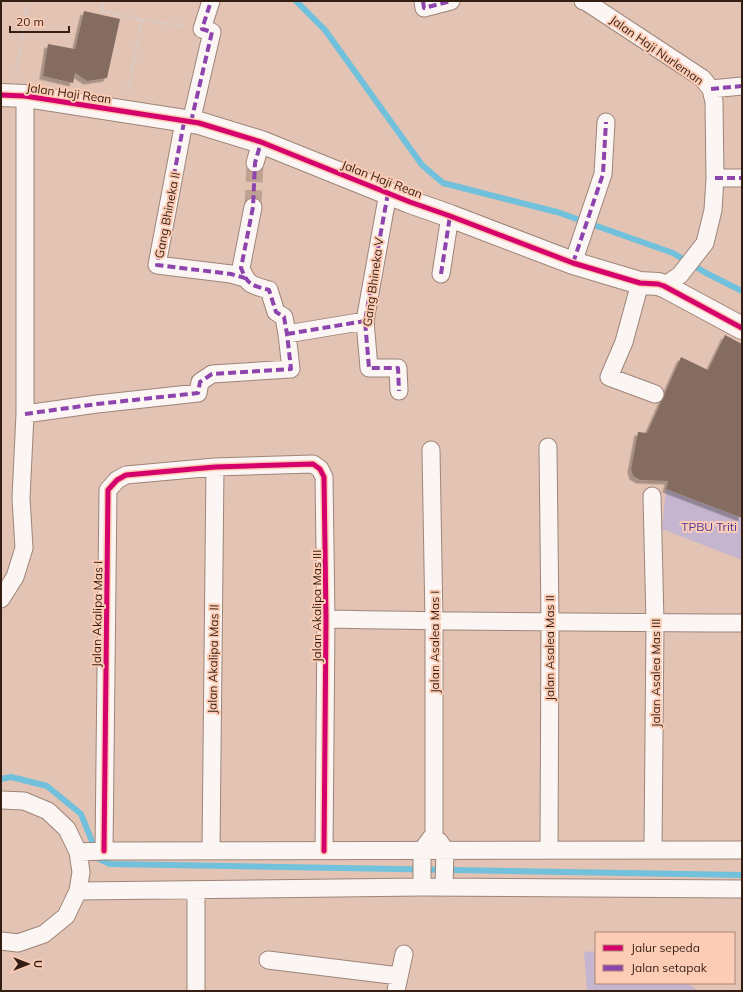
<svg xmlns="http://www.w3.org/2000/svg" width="743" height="992" viewBox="0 0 743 992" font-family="Mulish,sans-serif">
	<defs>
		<filter id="shadow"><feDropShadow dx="-3.5" dy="3.5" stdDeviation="0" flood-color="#0004"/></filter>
	</defs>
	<rect width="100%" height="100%" fill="#e3c3b3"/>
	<path fill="#c5b5ce" d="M666 489 742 518V560L662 529Z
		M596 951V983H686L699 991H587L584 952Z"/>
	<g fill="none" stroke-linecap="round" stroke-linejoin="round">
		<path stroke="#71c0dc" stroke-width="6" d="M296 1 325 30 422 165 443 183 557 212 673 253 706 273 742 291
			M1 779 11 777 47 786 81 814 99 859 110 864 742 875"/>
	</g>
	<path fill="#846d61" filter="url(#shadow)" d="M84 11 120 19 107 78 87 81 75 73 73 83 43 76 48 44 75 49Z
		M725 335 742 344V518L666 489 668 481 640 480 633 476 631 469 638 432 647 433 681 357 708 370Z"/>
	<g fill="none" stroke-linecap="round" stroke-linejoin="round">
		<path stroke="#c0a293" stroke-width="17" stroke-dasharray="17 8" stroke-linecap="butt" d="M253 207 255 163"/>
		<defs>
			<path id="street" d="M423 1 424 8 451 1
				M583 1H585L702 78 711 89 714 102 715 178 713 210 705 243 680 275 664 286
				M711 89 742 86
				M184 122 157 265 231 274 245 278
				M191 122 212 32 202 29 211 1
				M255 163 261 142
				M715 178H742
				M388 193 382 226 365 321 369 368H398L399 391
				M573 263 603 174 606 122
				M441 274 450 216
				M640 283 624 342 609 377 655 394
				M287 334 365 321
				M25 414 97 404 198 393 200 382 212 374 291 369 287 334 284 317 276 312 269 290C252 285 248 286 241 268L253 207
				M548 447 550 621 549 850
				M652 496 655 622 653 850
				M1 599 15 577 24 548 21 498 25 414V96
				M326 619C465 622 603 622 742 623
				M1 800 24 801 48 811 67 829 78 852 81 872 78 891 66 916 44 934 18 943 1 941
				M439 841 445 850 444 887
				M104 851 108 490 117 480 126 475 215 467 313 464 320 469 324 477 326 619 324 851
				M211 851 215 467
				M78 852 104 851 742 850
				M422 887V850L434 834V622L431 450
				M196 890V991
				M78 891 422 887 742 889
				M268 960 399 976
				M396 991 404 954"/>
			<path id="secondary" d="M1 95 25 96 199 123 261 142 410 202 450 216 573 263 640 283 658 284 664 286 742 328"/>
		</defs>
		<use href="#street" stroke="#9d8579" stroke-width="19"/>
		<use href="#secondary" stroke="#9d8579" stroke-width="24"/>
		<path stroke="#d7ccc7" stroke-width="2.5" stroke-dasharray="3 2" stroke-linecap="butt" d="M103 1 102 11 142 20 185 26
			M16 75 28 1
			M128 92 142 20"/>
		<use href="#street" stroke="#fbf6f4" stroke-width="17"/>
		<use href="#secondary" stroke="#fbf6f4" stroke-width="22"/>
		<path stroke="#8e44ad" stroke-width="4" stroke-dasharray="8 4" stroke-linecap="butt" d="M423 1 424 8 451 1
			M711 89 742 86
			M184 122 157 265 231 274 245 278
			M191 122 212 32 202 29 211 1
			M715 178H742
			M388 193 382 226 365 321 369 368H398L399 391
			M573 263 603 174 606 122
			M441 274 450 216
			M287 334 365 321
			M25 414 97 404 198 393 200 382 212 374 291 369 287 334 284 317 276 312 269 290C252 285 248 286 241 268L253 207 255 163 261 142"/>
		<defs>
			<path id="cycleway" d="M1 95 25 96 199 123 261 142 410 202 450 216 573 263 640 283 658 284 664 286 742 328
				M104 851 108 490 117 480 126 475 215 467 313 464 320 469 324 477 326 619 324 851"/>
		</defs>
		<use href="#cycleway" stroke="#fcccb5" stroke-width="8"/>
		<use href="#cycleway" stroke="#d6006c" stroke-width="5"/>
	</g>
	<g text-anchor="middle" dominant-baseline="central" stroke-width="4" stroke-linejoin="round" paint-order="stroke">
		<g font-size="12" fill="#341e13" stroke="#fcccb5">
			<text transform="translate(657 50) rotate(35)">Jalan Haji Nurleman</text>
			<text transform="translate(69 93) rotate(8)">Jalan Haji Rean</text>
			<text transform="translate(382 179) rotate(21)">Jalan Haji Rean</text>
			<text transform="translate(167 215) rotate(-79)">Gang Bhineka II</text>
			<text transform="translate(373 282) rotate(-82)">Gang Bhineka V</text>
			<text transform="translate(316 606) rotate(-90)">Jalan Akalipa Mas III</text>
			<text transform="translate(97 614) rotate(-89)">Jalan Akalipa Mas I</text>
			<text transform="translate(434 642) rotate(-90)">Jalan Asalea Mas I</text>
			<text transform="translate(549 648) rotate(-90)">Jalan Asalea Mas II</text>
			<text transform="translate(213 659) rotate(-89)">Jalan Akalipa Mas II</text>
			<text transform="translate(655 673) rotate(-90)">Jalan Asalea Mas III</text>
		</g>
		<g font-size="12" fill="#4c379c" stroke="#fcccb5">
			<text x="709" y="526">TPBU Triti</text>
		</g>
	</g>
	<rect width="743" height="992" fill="none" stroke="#341e13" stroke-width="4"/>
	<rect x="595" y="932" width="140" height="52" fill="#fcccb5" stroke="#ac8674"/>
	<rect x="603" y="945" width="20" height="6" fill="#d6006c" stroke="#ac8674"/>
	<text x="631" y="952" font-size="12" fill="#341e13">Jalur sepeda</text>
	<rect x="603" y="965" width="20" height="6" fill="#8e44ad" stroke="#ac8674"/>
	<text x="631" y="972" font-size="12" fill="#341e13">Jalan setapak</text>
	<g transform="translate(28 964) rotate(90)" stroke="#fcccb5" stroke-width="3" paint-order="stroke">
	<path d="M0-3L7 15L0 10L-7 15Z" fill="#341e13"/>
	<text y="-6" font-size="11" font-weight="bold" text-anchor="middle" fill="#341e13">U</text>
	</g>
	<path d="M10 26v6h59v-6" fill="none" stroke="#341e13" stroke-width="2"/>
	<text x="16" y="26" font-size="12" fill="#341e13" stroke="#fcccb5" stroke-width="3" paint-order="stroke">20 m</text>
</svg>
